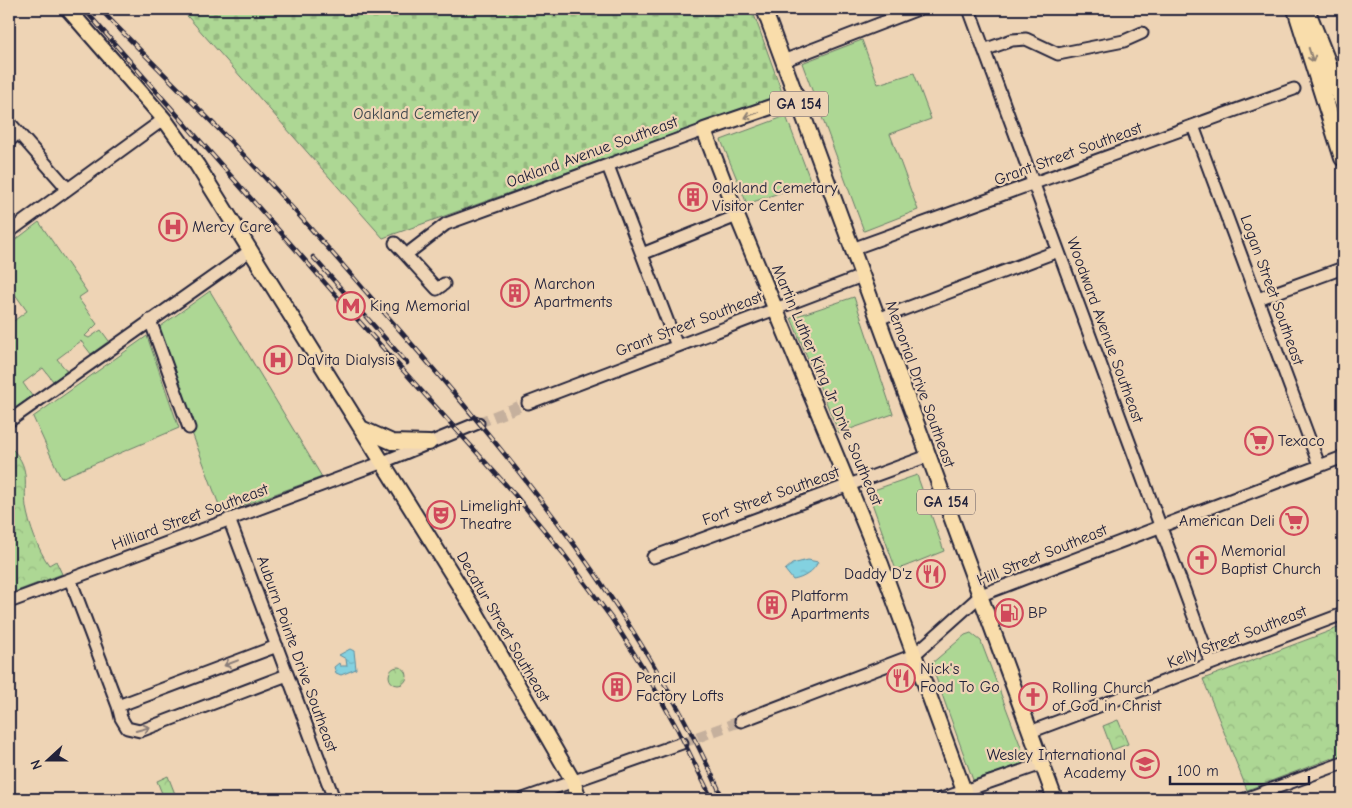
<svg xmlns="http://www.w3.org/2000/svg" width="1352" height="808" viewBox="0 0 1352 808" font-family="'Comic Neue',sans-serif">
	<defs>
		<pattern id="cemetery-stones" width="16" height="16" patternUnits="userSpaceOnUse" patternTransform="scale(1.25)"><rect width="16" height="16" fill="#add794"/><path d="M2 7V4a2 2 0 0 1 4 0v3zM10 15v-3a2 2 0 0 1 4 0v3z" fill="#95b880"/></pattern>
		<pattern id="park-crowns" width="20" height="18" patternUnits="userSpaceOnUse" patternTransform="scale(1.25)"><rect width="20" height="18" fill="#add794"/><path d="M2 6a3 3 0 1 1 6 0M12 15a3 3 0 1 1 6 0" fill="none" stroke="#95b880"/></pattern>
		<pattern id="water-ripples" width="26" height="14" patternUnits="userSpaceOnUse" patternTransform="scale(1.25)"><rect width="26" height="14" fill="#83d1e0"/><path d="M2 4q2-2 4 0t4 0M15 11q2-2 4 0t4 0" fill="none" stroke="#71b3c1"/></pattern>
	</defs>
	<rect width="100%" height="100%" fill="#eed4b5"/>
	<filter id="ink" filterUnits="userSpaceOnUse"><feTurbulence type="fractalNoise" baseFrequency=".02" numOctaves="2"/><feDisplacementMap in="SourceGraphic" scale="10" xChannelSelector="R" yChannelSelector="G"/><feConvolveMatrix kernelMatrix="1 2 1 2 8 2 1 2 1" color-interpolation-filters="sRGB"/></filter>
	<g filter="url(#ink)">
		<path fill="#add794" stroke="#687c68" d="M862 40 878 84 914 73 931 119 890 134 918 210 864 231 802 63Z
			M786 116 811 182 747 204 721 140Z
			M39 222 87 292 78 298 97 324 85 336 89 338 101 330 109 341 91 354 81 341 57 359 67 371 53 381 43 368 23 383 32 396 9 413V321L11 323 27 311 9 286V245Z
			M210 291 322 477 222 513 154 331Z
			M854 297 893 414 839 433 791 318Z
			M147 336 179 428 61 478 33 417Z
			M917 475 944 551 896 570 868 492Z
			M971 633 981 641 983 647 1027 763 973 780 931 664 965 635Z"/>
		<path fill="url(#cemetery-stones)" stroke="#687c68" d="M181 9H752L783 95 383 238Z"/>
		<path fill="url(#park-crowns)" stroke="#687c68" d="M9 446C32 467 23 481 26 507 29 525 38 550 49 565L56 561 62 574 9 594Z
			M1343 626V754L1247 790 1203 679Z
			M389 676a9 9 0 1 1 18 0a9 9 0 1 1-18 0Z
			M1118 720 1128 744 1112 750 1103 726Z
			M168 776 177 799H157L163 796 157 781Z"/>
		<path fill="url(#water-ripples)" stroke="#5c8b9e" d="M808 560 818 562C813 572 804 578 793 580L785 570 792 564Z
			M350 649 354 651 356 669 341 675 336 673 334 667 339 663 340 666H347L346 659 339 655Z"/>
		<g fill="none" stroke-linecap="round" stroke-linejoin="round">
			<path stroke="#c5b09d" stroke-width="11" stroke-dasharray="11 5.5" stroke-linecap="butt" d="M478 423 528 403
				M682 743 741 721"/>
			<defs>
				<path id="minor" d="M969 9 1211 663
					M984 50 1012 40 1026 39 1058 54 1124 41 1142 33
					M783 61 918 9
					M9 122 67 188
					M1193 126 1319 465
					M9 141 18 133
					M608 166 677 346
					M9 232 164 119
					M395 243 437 289 444 284
					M852 249 1294 89
					M407 254 446 224 704 130
					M642 254 737 216
					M1258 299 1343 268
					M878 319 1058 251
					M150 320 189 428
					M528 403 862 276
					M9 421 251 250
					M229 519 334 799
					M653 557 928 456
					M70 579 118 706
					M9 602 383 462 478 423
					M277 646 118 706 121 718 127 728 140 731 287 675
					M741 721 914 655 981 595 1343 457
					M1030 732 1343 614
					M523 799 682 743
					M941 799 1042 764
					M1245 799 1343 763"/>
				<path id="major" d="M68 9 164 119 197 165 475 611 573 781 579 799
					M764 9 1055 799
					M797 98 704 130 737 216 881 564 967 799
					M363 429 392 442 429 443"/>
				<path id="highway" d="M1296 9 1343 158
					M1306 9 1343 102"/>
			</defs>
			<use href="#minor" stroke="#22223b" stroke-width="15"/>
			<use href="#major" stroke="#22223b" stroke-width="18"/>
			<use href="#highway" stroke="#22223b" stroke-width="20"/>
			<use href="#minor" stroke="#eed4b5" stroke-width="11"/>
			<use href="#major" stroke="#f9ddab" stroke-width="14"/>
			<use href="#highway" stroke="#f9ddab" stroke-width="16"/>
			<defs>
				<path id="rail" d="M84 9 348 309 515 495 563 553 612 619 642 666 678 730 712 799
					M100 9C146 57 194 103 239 150 291 204 339 261 388 317 519 465 643 617 723 799
					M313 257 407 363"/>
			</defs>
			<use href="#rail" stroke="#22223b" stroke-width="4.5"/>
			<use href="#rail" stroke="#eed4b5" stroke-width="2.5" stroke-dasharray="8" stroke-linecap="butt"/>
		</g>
		<defs><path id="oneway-shaft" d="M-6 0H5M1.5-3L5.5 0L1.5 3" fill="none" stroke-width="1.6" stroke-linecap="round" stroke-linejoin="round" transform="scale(1.25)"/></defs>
		<g stroke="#8e8073">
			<use href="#oneway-shaft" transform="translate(1311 55) rotate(72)"/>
			<use href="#oneway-shaft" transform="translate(751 115) rotate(160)"/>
		</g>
		<g stroke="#887b78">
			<use href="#oneway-shaft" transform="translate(231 663) rotate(159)"/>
			<use href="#oneway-shaft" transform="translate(143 729) rotate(-15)"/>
		</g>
	</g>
	<defs>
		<symbol id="building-ring" viewBox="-11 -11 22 22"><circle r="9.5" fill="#eed4b5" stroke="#d1495b" stroke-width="1.5"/><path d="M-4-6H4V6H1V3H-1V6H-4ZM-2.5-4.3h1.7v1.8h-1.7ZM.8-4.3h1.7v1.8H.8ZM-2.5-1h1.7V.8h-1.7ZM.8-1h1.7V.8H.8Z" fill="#d1495b"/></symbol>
		<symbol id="hospital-ring" viewBox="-11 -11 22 22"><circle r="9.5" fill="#eed4b5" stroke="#d1495b" stroke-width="1.5"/><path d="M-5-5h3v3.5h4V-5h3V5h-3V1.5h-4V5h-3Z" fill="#d1495b"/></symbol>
		<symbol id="metro-ring" viewBox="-11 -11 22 22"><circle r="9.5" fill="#eed4b5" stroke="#d1495b" stroke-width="1.5"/><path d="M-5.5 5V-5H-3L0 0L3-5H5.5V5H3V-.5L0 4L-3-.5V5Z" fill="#d1495b"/></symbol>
		<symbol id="supermarket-ring" viewBox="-11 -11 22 22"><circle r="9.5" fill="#eed4b5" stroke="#d1495b" stroke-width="1.5"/><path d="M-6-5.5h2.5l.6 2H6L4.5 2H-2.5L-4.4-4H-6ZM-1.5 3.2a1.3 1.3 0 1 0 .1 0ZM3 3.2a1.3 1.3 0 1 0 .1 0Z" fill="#d1495b"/></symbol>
		<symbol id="theatre-ring" viewBox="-11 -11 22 22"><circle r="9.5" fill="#eed4b5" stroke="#d1495b" stroke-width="1.5"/><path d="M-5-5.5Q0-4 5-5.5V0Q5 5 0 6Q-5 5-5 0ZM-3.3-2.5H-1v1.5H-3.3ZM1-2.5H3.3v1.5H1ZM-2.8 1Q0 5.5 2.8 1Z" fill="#d1495b"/></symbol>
		<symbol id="church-ring" viewBox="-11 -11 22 22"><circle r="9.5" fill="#eed4b5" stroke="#d1495b" stroke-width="1.5"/><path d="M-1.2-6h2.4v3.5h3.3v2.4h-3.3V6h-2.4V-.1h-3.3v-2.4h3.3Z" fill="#d1495b"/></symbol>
		<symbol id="restaurant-ring" viewBox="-11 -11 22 22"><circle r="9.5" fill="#eed4b5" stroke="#d1495b" stroke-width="1.5"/><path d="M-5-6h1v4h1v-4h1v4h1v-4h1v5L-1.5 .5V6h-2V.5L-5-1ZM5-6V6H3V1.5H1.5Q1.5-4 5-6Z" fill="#d1495b"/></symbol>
		<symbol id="fuel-ring" viewBox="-11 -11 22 22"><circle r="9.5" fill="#eed4b5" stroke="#d1495b" stroke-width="1.5"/><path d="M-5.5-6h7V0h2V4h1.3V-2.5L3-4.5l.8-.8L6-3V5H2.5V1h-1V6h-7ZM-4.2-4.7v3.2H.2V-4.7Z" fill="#d1495b"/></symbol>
		<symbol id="school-ring" viewBox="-11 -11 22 22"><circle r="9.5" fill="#eed4b5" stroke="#d1495b" stroke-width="1.5"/><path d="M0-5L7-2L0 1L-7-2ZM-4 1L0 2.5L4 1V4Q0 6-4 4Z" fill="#d1495b"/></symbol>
	</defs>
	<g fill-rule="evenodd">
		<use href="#building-ring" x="677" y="181" width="32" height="32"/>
		<use href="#hospital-ring" x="157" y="211" width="32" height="32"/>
		<use href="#building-ring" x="499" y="277" width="32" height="32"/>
		<use href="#metro-ring" x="335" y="290" width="32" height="32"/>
		<use href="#hospital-ring" x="262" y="344" width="32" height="32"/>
		<use href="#supermarket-ring" x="1243" y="425" width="32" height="32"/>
		<use href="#theatre-ring" x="425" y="499" width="32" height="32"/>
		<use href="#supermarket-ring" x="1278" y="505" width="32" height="32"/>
		<use href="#church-ring" x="1186" y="544" width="32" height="32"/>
		<use href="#restaurant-ring" x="915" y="558" width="32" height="32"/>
		<use href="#building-ring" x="756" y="589" width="32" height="32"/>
		<use href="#fuel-ring" x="993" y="597" width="32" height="32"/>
		<use href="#restaurant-ring" x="885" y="662" width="32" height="32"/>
		<use href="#building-ring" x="601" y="671" width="32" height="32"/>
		<use href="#church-ring" x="1017" y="681" width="32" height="32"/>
		<use href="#school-ring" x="1129" y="748" width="32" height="32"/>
	</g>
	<g text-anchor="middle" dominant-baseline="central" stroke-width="4.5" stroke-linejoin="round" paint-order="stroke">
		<g fill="#eed4b5" stroke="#5f5760" stroke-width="1">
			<rect x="770" y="91.5" width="58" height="25" rx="4"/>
			<rect x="917" y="489.5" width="58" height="25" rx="4"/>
		</g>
		<g font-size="15" font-weight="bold" fill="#22223b">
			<text x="799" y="104">GA 154</text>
			<text x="946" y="502">GA 154</text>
		</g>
		<g font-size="16" fill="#3e464d" stroke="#eed4b5">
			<text x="416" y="114">Oakland Cemetery</text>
		</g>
		<g font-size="16" fill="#22223b" stroke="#eed4b5">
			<text transform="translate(592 152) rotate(-20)">Oakland Avenue Southeast</text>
			<text transform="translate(1068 154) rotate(-20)">Grant Street Southeast</text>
			<text transform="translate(1272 290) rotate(70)">Logan Street Southeast</text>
			<text transform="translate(689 324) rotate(-21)">Grant Street Southeast</text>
			<text transform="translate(1105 330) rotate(70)">Woodward Avenue Southeast</text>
			<text transform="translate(920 384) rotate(70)">Memorial Drive Southeast</text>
			<text transform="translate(827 385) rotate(67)">Martin Luther King Jr Drive Southeast</text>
			<text transform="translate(771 496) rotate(-20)">Fort Street Southeast</text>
			<text transform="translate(190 517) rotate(-20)">Hilliard Street Southeast</text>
			<text transform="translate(1042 555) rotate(-22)">Hill Street Southeast</text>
			<text transform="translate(503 627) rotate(60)">Decatur Street Southeast</text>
			<text transform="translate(1237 637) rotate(-21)">Kelly Street Southeast</text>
			<text transform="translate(297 654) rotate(70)">Auburn Pointe Drive Southeast</text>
		</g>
		<g font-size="16" fill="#22223b" stroke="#eed4b5" text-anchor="start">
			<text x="712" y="188">Oakland Cemetary<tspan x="712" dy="18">Visitor Center</tspan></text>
			<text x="192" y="227">Mercy Care</text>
			<text x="534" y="284">Marchon<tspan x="534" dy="18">Apartments</tspan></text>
			<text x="370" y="306">King Memorial</text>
			<text x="297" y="360">DaVita Dialysis</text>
			<text x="1278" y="441">Texaco</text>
			<text x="460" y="506">Limelight<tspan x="460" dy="18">Theatre</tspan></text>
			<text x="1275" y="521" text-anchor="end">American Deli</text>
			<text x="1221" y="551">Memorial<tspan x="1221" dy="18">Baptist Church</tspan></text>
			<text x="912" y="574" text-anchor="end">Daddy D'z</text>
			<text x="791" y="596">Platform<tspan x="791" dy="18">Apartments</tspan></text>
			<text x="1028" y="613">BP</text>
			<text x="920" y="669">Nick's<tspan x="920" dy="18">Food To Go</tspan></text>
			<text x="636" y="678">Pencil<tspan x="636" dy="18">Factory Lofts</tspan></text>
			<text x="1052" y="688">Rolling Church<tspan x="1052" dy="18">of God in Christ</tspan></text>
			<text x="1126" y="755" text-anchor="end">Wesley International<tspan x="1126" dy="18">Academy</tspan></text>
		</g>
	</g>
	<rect width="1352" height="808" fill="none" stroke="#eed4b5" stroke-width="30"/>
	<rect x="15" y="15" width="1322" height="778" fill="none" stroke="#22223b" stroke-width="2" filter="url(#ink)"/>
	<g transform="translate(48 760) rotate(249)" stroke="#eed4b5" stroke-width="4" paint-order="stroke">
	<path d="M0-4L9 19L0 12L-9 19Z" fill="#22223b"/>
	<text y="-8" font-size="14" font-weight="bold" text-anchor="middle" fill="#22223b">N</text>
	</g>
	<path d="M1170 776v8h139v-8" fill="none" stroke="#22223b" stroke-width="2.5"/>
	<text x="1177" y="776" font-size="15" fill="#22223b" stroke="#eed4b5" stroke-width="4" paint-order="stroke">100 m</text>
</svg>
